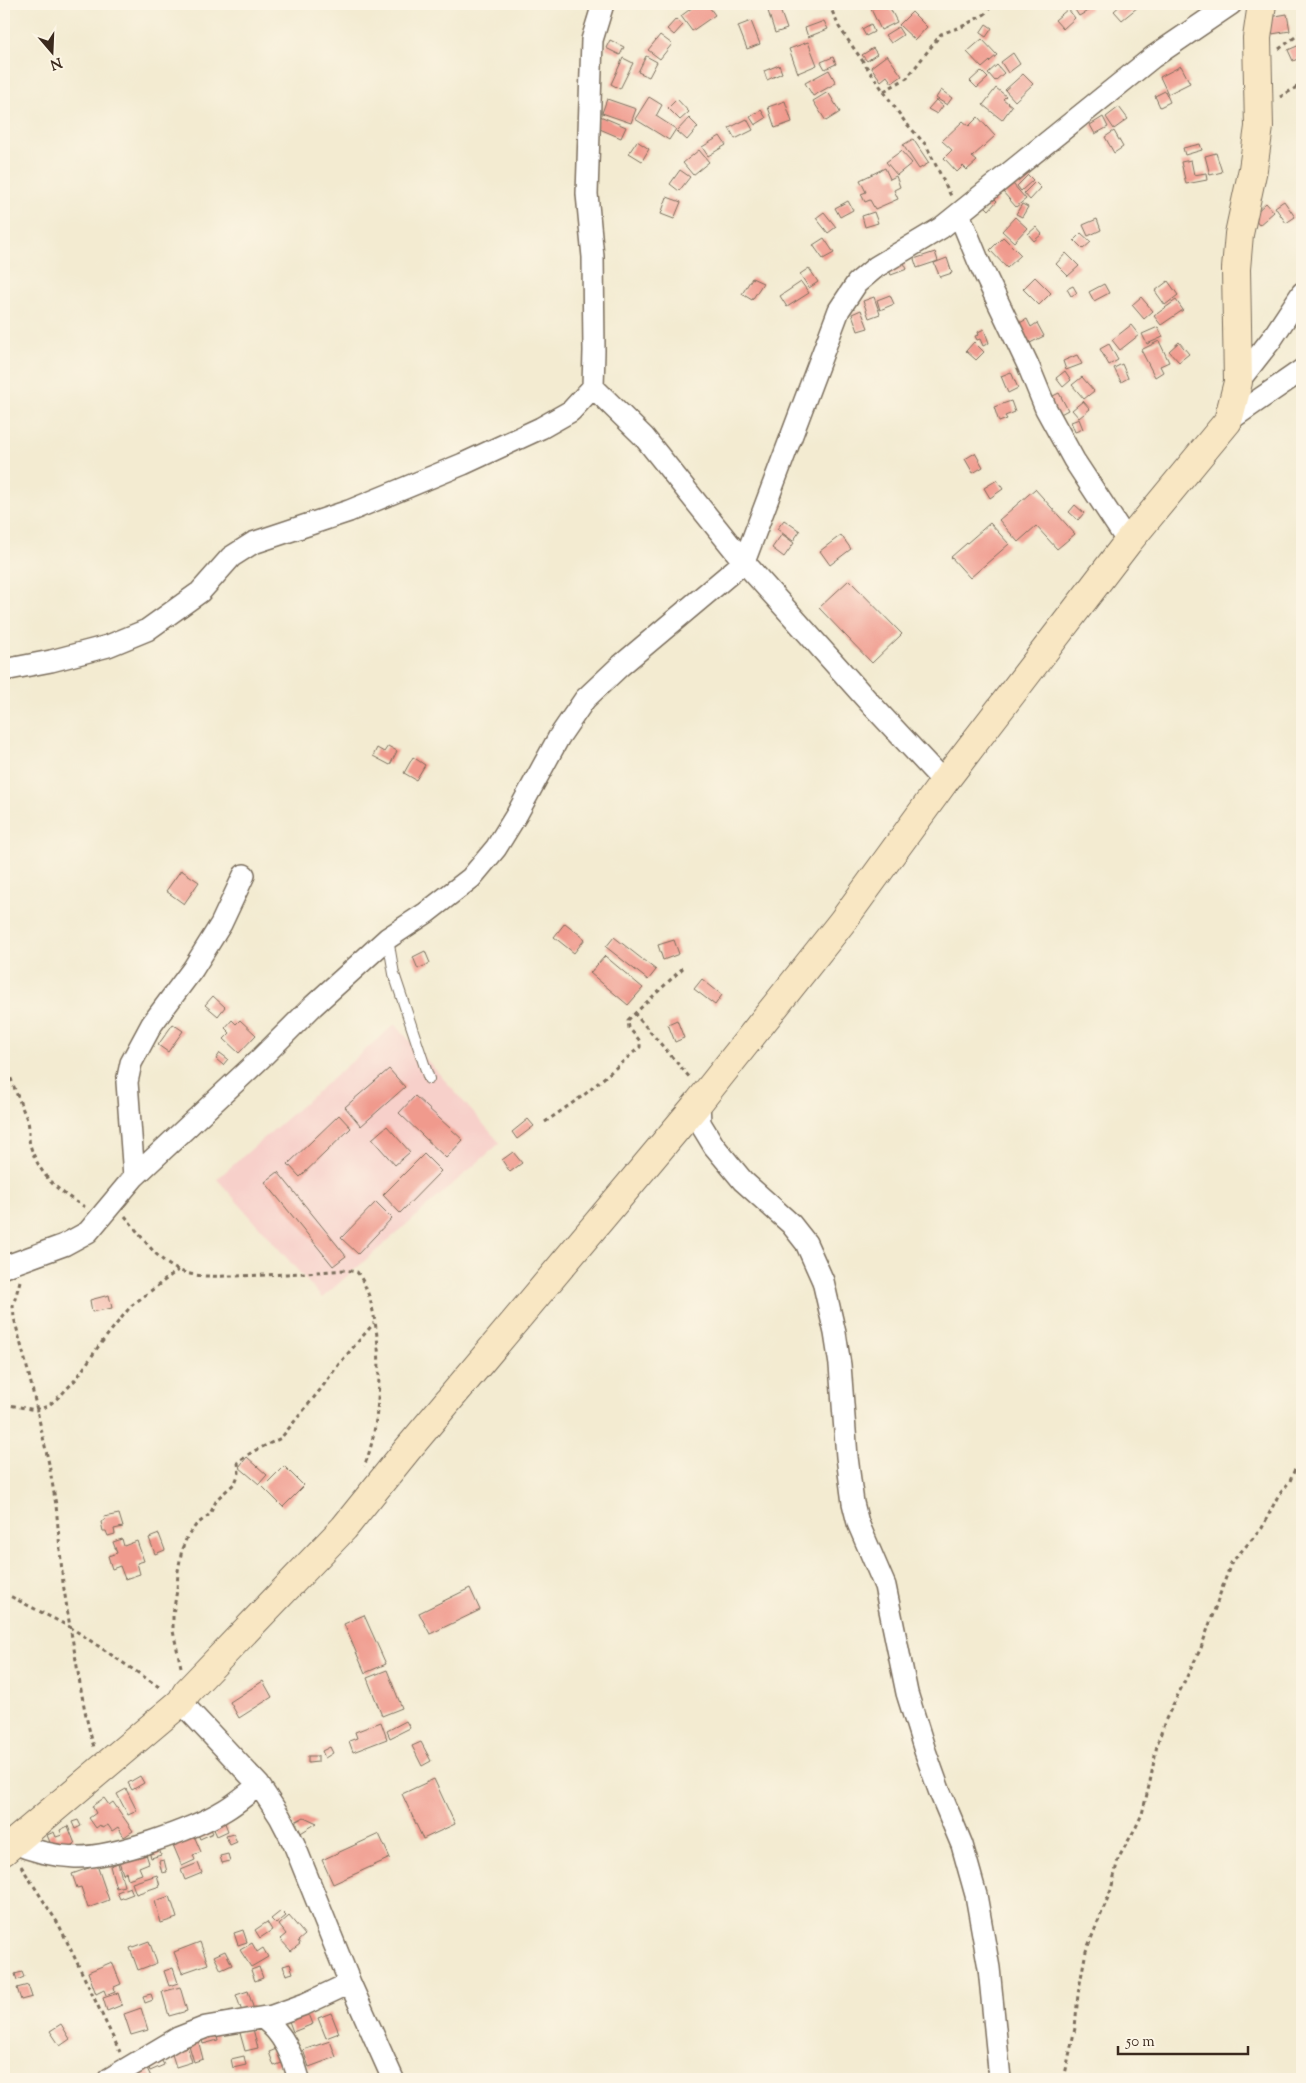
<svg xmlns="http://www.w3.org/2000/svg" width="1306" height="2083" viewBox="0 0 1306 2083" font-family="'Sorts Mill Goudy',serif">
	<rect width="100%" height="100%" fill="#fcf5e5"/>
	<filter id="ink" filterUnits="userSpaceOnUse"><feTurbulence type="fractalNoise" baseFrequency=".02" numOctaves="2"/><feDisplacementMap in="SourceGraphic" scale="10" xChannelSelector="R" yChannelSelector="G"/><feConvolveMatrix kernelMatrix="1 2 1 2 8 2 1 2 1" color-interpolation-filters="sRGB"/></filter>
	<filter id="wash" filterUnits="userSpaceOnUse"><feTurbulence type="fractalNoise" baseFrequency=".0096" numOctaves="4" result="noise"/><feDisplacementMap in="SourceGraphic" scale="20" xChannelSelector="R" yChannelSelector="G"/><feGaussianBlur stdDeviation="1.12" result="paint"/><feColorMatrix in="noise" values="0 0 0 0 0 0 0 0 0 0 0 0 0 0 0 0 0 1.4 0 .05"/><feComposite in="paint" operator="in"/></filter>
	<g filter="url(#wash)">
		<rect width="100%" height="100%" fill="#f3ebd1"/>
		<path fill="#f7d0ca" d="M395 1024 500 1143 322 1298 217 1179Z"/>
		<g id="blocks">
			<path fill="#f09a8d" d="M697 4H707L715 15 692 31 681 16Z
				M882 4H888L897 22 881 30 871 9Z
				M1074 4H1087L1091 9 1079 16 1072 5Z
				M1122 4H1134L1138 7 1122 20 1114 11Z
				M779 7 787 29 775 33 768 11Z
				M1068 9 1075 18 1063 29 1055 20Z
				M912 12 927 27 915 40 899 25Z
				M1287 14 1290 31 1266 35 1264 18Z
				M676 19 683 25 674 35 667 29Z
				M751 21 760 44 747 49 738 26Z
				M824 21 828 29 808 37 805 28Z
				M871 24 874 32 866 36 862 29Z
				M986 24 992 28 986 37 980 33Z
				M898 27 903 35 891 43 885 35Z
				M660 35 672 44 660 59 648 50Z
				M982 39 997 55 982 68 967 52Z
				M610 40 624 47 620 55 606 48Z
				M808 42 817 65 798 73 789 49Z
				M1302 44V57L1293 61 1288 50Z
				M873 48 877 54 867 61 862 55Z
				M1013 53 1020 64 1008 73 1001 62Z
				M887 55 902 76 892 83 887 76 881 81 871 67Z
				M646 56 657 62 649 77 638 72Z
				M833 57 836 64 825 69 821 62Z
				M623 58 633 63 620 89 611 84Z
				M779 65 782 73 767 80 764 71Z
				M997 65 1004 73 995 81 988 73Z
				M1181 66 1190 83 1168 94 1160 77Z
				M829 70 836 83 813 96 805 83Z
				M981 71 988 78 977 88 970 81Z
				M1023 74 1033 84 1015 101 1005 90Z
				M996 88 1006 96 1003 99 1012 106 1002 120 983 105Z
				M941 90 952 98 947 105 936 98Z
				M1165 91 1170 102 1160 107 1155 96Z
				M828 92 840 112 826 121 813 101Z
				M649 97 662 105 656 116 676 129 669 140 635 119Z
				M607 99 636 109 631 123 602 113Z
				M677 99 689 112 680 120 668 108Z
				M936 100 943 106 937 114 928 109Z
				M785 101 792 122 775 128 768 107Z
				M1119 107 1128 119 1114 129 1106 117Z
				M761 110 766 118 755 125 750 117Z
				M600 116 626 127 621 138 595 127Z
				M978 117 995 136 972 157 977 161 967 170 963 166 957 172 944 158 952 150 942 141 963 121 969 126Z
				M1103 117 1108 127 1095 134 1090 125Z
				M689 118 698 127 687 140 677 131Z
				M747 119 753 130 735 139 729 128Z
				M1114 131 1123 147 1114 153 1105 137Z
				M720 136 726 145 708 156 702 147Z
				M913 139 929 163 919 169 903 145Z
				M637 141 649 149 642 161 629 153Z
				M1200 144 1202 150 1185 155 1183 148Z
				M699 150 709 162 693 175 683 163Z
				M901 151 912 163 897 175 886 162Z
				M1216 153 1222 172 1210 175 1205 156Z
				M1191 160 1194 175 1206 173 1207 180 1186 184 1181 162Z
				M885 168 890 179 896 176 900 187 894 190 898 199 875 209 870 200 865 202 861 194 866 192 860 180Z
				M680 170 690 177 679 191 670 184Z
				M1028 175 1033 180 1021 191 1017 186Z
				M1035 182 1041 188 1030 200 1024 193Z
				M1013 184 1026 199 1016 207 1003 192Z
				M991 195 997 201 989 210 982 203Z
				M667 197 681 202 674 219 661 214Z
				M848 201 853 210 840 217 835 208Z
				M1284 201 1295 217 1286 223 1275 207Z
				M1266 203 1274 212 1259 225 1252 216Z
				M1022 204 1028 207 1022 217 1016 214Z
				M824 212 836 227 828 233 816 218Z
				M874 212 878 223 865 227 862 216Z
				M1015 217 1027 228 1014 242 1002 231Z
				M1097 219 1101 230 1088 236 1083 225Z
				M1036 227 1042 234 1034 241 1028 234Z
				M1081 233 1091 242 1083 249 1074 240Z
				M1003 237 1021 255 1007 268 990 250Z
				M824 238 834 253 823 259 813 245Z
				M935 252 938 261 917 268 914 259Z
				M1066 253 1079 266 1068 276 1056 264Z
				M947 258 952 273 940 277 934 263Z
				M902 259 907 269 891 275 887 265Z
				M809 268 818 282 809 288 800 274Z
				M1035 277 1051 293 1039 305 1023 289Z
				M752 278 763 283 752 300 742 294Z
				M1168 281 1178 295 1165 305 1155 291Z
				M801 282 809 293 787 307 780 296Z
				M1104 284 1109 293 1094 301 1089 292Z
				M1073 286 1077 293 1071 296 1067 289Z
				M890 295 894 304 880 310 877 300Z
				M874 297 880 314 869 318 863 301Z
				M1141 297 1153 311 1144 319 1132 305Z
				M1176 300 1183 310 1161 325 1154 316Z
				M861 310 868 328 858 331 852 314Z
				M1027 319 1031 327 1037 323 1044 336 1024 346 1014 326Z
				M1131 325 1139 335 1120 350 1112 340Z
				M1158 327 1163 337 1147 344 1142 334Z
				M984 329 989 343 983 346 980 339 977 340 975 336 979 335 978 332Z
				M1159 341 1169 362 1160 366 1163 372 1155 377 1141 350Z
				M974 342 984 352 976 360 966 351Z
				M1179 342 1189 354 1179 362 1169 351Z
				M1109 344 1118 360 1109 365 1100 349Z
				M1077 355 1082 364 1066 370 1063 361Z
				M1122 364 1128 378 1121 382 1114 368Z
				M1065 371 1071 380 1063 387 1056 378Z
				M1011 372 1018 388 1008 393 1001 376Z
				M1082 377 1094 391 1084 399 1072 385Z
				M1059 393 1068 410 1055 417 1045 400Z
				M1011 401 1015 412 1005 416 1007 419 999 422 994 407Z
				M1083 401 1090 409 1079 418 1072 410Z
				M1079 419 1083 429 1075 432 1071 422Z
				M975 453 983 467 973 473 965 459Z
				M997 480 1003 489 990 498 984 488Z
				M1035 489 1075 534 1057 549 1036 526 1018 542 999 520Z
				M1075 505 1084 513 1078 520 1069 512Z
				M784 520 800 531 793 541 777 529Z
				M990 523 1009 544 970 578 951 557Z
				M782 534 794 543 784 557 772 548Z
				M841 535 851 549 830 565 820 551Z
				M849 580 902 634 872 663 819 608Z
				M388 746 397 751 390 765 373 756 377 748 384 752Z
				M413 757 425 765 416 780 404 773Z
				M181 870 199 882 184 904 166 891Z
				M565 923 585 939 574 953 554 937Z
				M614 937 656 970 648 980 606 947Z
				M674 940 679 954 663 960 658 945Z
				M425 951 430 963 418 969 413 957Z
				M605 956 643 988 628 1005 590 973Z
				M702 979 722 995 715 1005 694 989Z
				M213 996 225 1007 218 1016 205 1005Z
				M232 1020 236 1024 240 1020 256 1035 239 1053 224 1039 230 1033 225 1028Z
				M677 1020 684 1038 675 1042 668 1024Z
				M173 1024 183 1031 168 1052 158 1045Z
				M220 1053 228 1059 223 1065 216 1059Z
				M389 1069 405 1087 361 1126 345 1107Z
				M415 1096 463 1140 446 1158 399 1113Z
				M339 1115 351 1128 300 1177 288 1164Z
				M528 1119 534 1126 517 1139 512 1132Z
				M387 1126 410 1152 395 1165 372 1139Z
				M513 1152 522 1163 510 1172 502 1160Z
				M424 1154 441 1171 400 1213 383 1195Z
				M278 1172 346 1256 333 1266 265 1182Z
				M376 1202 392 1218 358 1254 341 1238Z
				M109 1295 112 1308 92 1312 90 1300Z
				M247 1457 267 1475 259 1484 239 1467Z
				M284 1466 304 1486 283 1507 263 1487Z
				M119 1514 123 1527 114 1529 115 1534 108 1536 106 1531H103L101 1522 105 1520 104 1517Z
				M159 1534 165 1550 155 1554 149 1538Z
				M122 1539 124 1546 137 1541 144 1561 137 1563 140 1574 125 1579 120 1566 112 1569 108 1556 117 1553 113 1542Z
				M470 1588 480 1610 430 1634 419 1613Z
				M364 1615 386 1664 365 1673 344 1624Z
				M387 1670 402 1708 382 1716 367 1678Z
				M263 1681 272 1697 239 1718 230 1702Z
				M406 1721 410 1728 390 1738 387 1731Z
				M381 1722 387 1739 353 1752 349 1741 357 1738 355 1732Z
				M421 1742 431 1761 422 1766 412 1746Z
				M330 1747 333 1753 325 1758 322 1751Z
				M308 1756H318V1762L308 1763Z
				M140 1776 144 1783 132 1790 128 1783Z
				M434 1779 455 1824 423 1839 402 1794Z
				M126 1789 137 1811 128 1815 117 1794Z
				M104 1798 109 1805 113 1802 133 1831 124 1837 118 1827 112 1831 108 1825 102 1828 100 1825 96 1828 89 1818 96 1813 92 1806Z
				M304 1817 317 1823 299 1834 293 1823Z
				M223 1818 228 1831 217 1836 211 1823Z
				M78 1820 81 1826 75 1829 72 1822Z
				M208 1824 213 1833 200 1839 196 1830Z
				M68 1826 75 1844 54 1852 47 1835 54 1832 56 1837 62 1835 60 1830Z
				M192 1831 201 1852 193 1855 195 1860 182 1866 171 1840Z
				M233 1834 237 1842 230 1845 226 1836Z
				M379 1834 390 1858 333 1884 322 1860Z
				M159 1848 161 1855 151 1858 149 1851Z
				M145 1851 149 1863 139 1867 142 1874 128 1879 126 1872 123 1874 119 1861Z
				M228 1854 230 1861 222 1863 220 1856Z
				M164 1860 167 1872 162 1873 159 1861Z
				M118 1863 124 1886 116 1888 110 1866Z
				M198 1863 202 1873 185 1880 181 1870Z
				M97 1865 109 1900 88 1908 81 1887 77 1888 72 1874Z
				M157 1875 160 1886 136 1894 132 1883Z
				M130 1887 133 1894 120 1899 117 1892Z
				M170 1896 177 1918 161 1923 155 1901Z
				M281 1911 286 1916 276 1924 271 1919Z
				M289 1916 305 1935 298 1941 300 1944 291 1951 280 1939 286 1934 279 1925Z
				M267 1922 272 1930 260 1938 255 1930Z
				M243 1930 247 1942 238 1945 234 1933Z
				M149 1941 157 1963 138 1970 130 1948Z
				M200 1942 208 1964 182 1973 174 1952Z
				M252 1943 257 1952 263 1948 268 1957 251 1967 240 1950Z
				M225 1951 232 1965 221 1970 214 1956Z
				M112 1962 121 1984 114 1987 115 1991 106 1995 104 1990 96 1994 88 1972Z
				M290 1964 293 1973 286 1975 283 1966Z
				M259 1967 263 1978 255 1981 251 1970Z
				M173 1968 178 1983 169 1986 164 1971Z
				M22 1972 24 1977 17 1980 15 1974Z
				M28 1985 32 1997 21 2000 17 1988Z
				M180 1987 187 2011 169 2016 162 1992Z
				M248 1991 255 2013 244 2017 236 1995Z
				M118 1993 122 2005 107 2011 103 1998Z
				M151 1994 153 2000 145 2003 143 1996Z
				M141 2008 148 2030 131 2035 124 2014Z
				M331 2013 339 2033 326 2038 318 2018Z
				M309 2014 313 2024 293 2032 289 2021Z
				M61 2024 70 2039 60 2046 50 2031Z
				M253 2029 258 2048 245 2051 240 2033Z
				M216 2032 218 2040 203 2044 201 2036Z
				M198 2040 203 2059 194 2062 188 2042Z
				M330 2041 336 2057 309 2067 303 2050Z
				M186 2043 192 2062 176 2067 170 2048Z
				M279 2048 284 2062 274 2066 269 2052Z
				M159 2055 164 2065 150 2071 146 2061Z
				M244 2056 246 2065 233 2068 231 2059Z
				M146 2066 152 2079H139L135 2070Z"/>
		</g>
	</g>
	<g filter="url(#ink)">
		<use href="#blocks" fill-opacity="0" stroke="#7b6e5d" stroke-width="1"/>
		<g fill="none" stroke-linecap="round" stroke-linejoin="round">
			<defs>
				<path id="lane" d="M388 939 394 974 429 1079"/>
				<path id="street" d="M603 4 592 40 587 194 593 257 594 351 593 387 644 437 744 562 868 701 944 782
					M959 214 978 260 1028 365 1046 409 1074 460 1128 542
					M1238 382 1271 340 1302 293
					M1228 421 1302 370
					M4 670 51 661 108 646 147 630 200 592 231 557 253 543 349 511 463 464 541 428 571 411 593 387
					M699 1102 700 1123 714 1146 743 1181 791 1224 806 1243 823 1281 835 1333 840 1365 847 1457 853 1503 858 1523 885 1586 907 1693 925 1751 939 1790 962 1845 976 1895 989 1968 1000 2079
					M134 1177 260 1059 313 1006 388 938 426 913 471 878 496 848 517 814 559 737 585 699 619 667 744 562 839 310 857 283 876 267 941 228 1153 57 1231 4
					M4 1267 64 1245 88 1232 134 1177 127 1082 131 1063 152 1024 193 969 221 924 244 875
					M181 1702 259 1785 280 1817 294 1844 350 1983 393 2079
					M12 1842C32 1851 53 1856 75 1857 113 1858 192 1830 225 1810 237 1803 248 1793 259 1785
					M263 2018C284 2034 292 2055 299 2079
					M109 2079 178 2038 206 2027 272 2016 305 2004 350 1983"/>
				<path id="secondary" d="M4 1851 181 1702 187 1692 344 1528 407 1450 699 1102 842 922 944 782 1128 542 1228 421 1238 382 1236 269 1239 234 1253 169 1259 127 1257 38 1262 4"/>
			</defs>
			<use href="#lane" stroke="#7b6e5d" stroke-width="12"/>
			<use href="#street" stroke="#7b6e5d" stroke-width="24"/>
			<use href="#secondary" stroke="#7b6e5d" stroke-width="30"/>
			<path stroke="#7b6e5d" stroke-width="3" stroke-dasharray="4 4" stroke-linecap="butt" d="M829 4 839 27 905 122 926 145 951 196
				M1279 49 1302 32
				M884 91 907 78 941 34 963 26 985 14 993 4
				M1280 97 1302 84
				M634 1013 691 1079
				M6 1063C12 1084 20 1102 28 1122 30 1129 28 1137 30 1145 40 1176 57 1191 85 1207
				M545 1122 584 1095 640 1047V1041L629 1028 628 1020 684 967
				M125 1216C140 1234 156 1260 178 1270 196 1278 216 1276 235 1276 272 1275 308 1273 345 1270L357 1272C386 1309 384 1424 364 1466
				M20 1281 13 1306 14 1318 30 1379 49 1464 56 1505 63 1583 70 1627 162 1689
				M4 1404 36 1410 48 1406 61 1395 77 1378 98 1347 131 1306 178 1270
				M4 1593 70 1627C78 1667 82 1707 94 1747
				M181 1667 173 1631V1614L177 1590 178 1571 182 1549 187 1537 196 1525 210 1514 217 1499 235 1483 239 1473 238 1462 252 1452 281 1438 320 1390 339 1364 374 1323
				M21 1866 59 1925 120 2052
				M1064 2079 1075 2028 1078 1994 1086 1951 1111 1890 1118 1859 1136 1827 1142 1814 1150 1782 1157 1745 1165 1721 1201 1648 1231 1563 1262 1528 1278 1496 1290 1481 1302 1452"/>
			<use href="#lane" stroke="#fff" stroke-width="10"/>
			<use href="#street" stroke="#fff" stroke-width="21"/>
			<use href="#secondary" stroke="#f9e7c3" stroke-width="28"/>
		</g>
	</g>
	<rect width="1306" height="2083" fill="none" stroke="#fcf5e5" stroke-width="20"/>
	<g transform="translate(52 52) rotate(161)" stroke="#fcf5e5" stroke-width="4" paint-order="stroke">
	<path d="M0-4L9 19L0 12L-9 19Z" fill="#3b2a1e"/>
	<text y="-8" font-size="14" font-weight="bold" text-anchor="middle" fill="#3b2a1e">N</text>
	</g>
	<path d="M1118 2046v8h130v-8" fill="none" stroke="#3b2a1e" stroke-width="2.5"/>
	<text x="1126" y="2046" font-size="15" fill="#3b2a1e" stroke="#fcf5e5" stroke-width="4" paint-order="stroke">50 m</text>
</svg>
